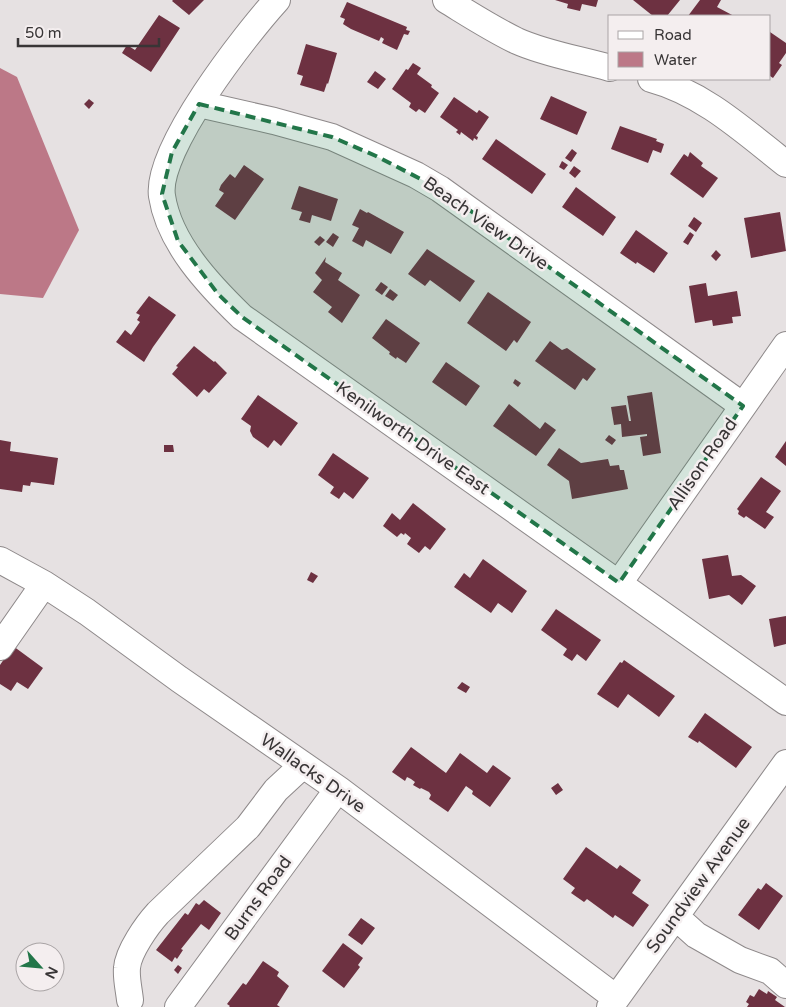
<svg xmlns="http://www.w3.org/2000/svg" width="786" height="1007" viewBox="0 0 786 1007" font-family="'Varela Round',sans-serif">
	<rect width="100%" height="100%" fill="#e6e1e2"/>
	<path fill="#bc7887" d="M0 68 17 77 79 230 43 298 0 294Z"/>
	<path fill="#6d3141" d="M173 0H204L189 15 172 1Z
		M555 0H598L596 7 582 4 580 11 567 8 568 4Z
		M633 0H680L667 16H653Z
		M700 0H721L717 7 734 16H688Z
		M347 2 407 27 406 30 410 31 408 35 404 34 397 50 382 43 384 39 381 37 379 41 351 29 343 24 345 19 340 17Z
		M159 15 180 28 151 72 122 53 127 45 135 50Z
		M770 32 786 43V53L779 63 782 65 773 78 770 76Z
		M306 44 337 53 328 84 327 83 324 92 300 85 303 76 297 74Z
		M413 63 421 68 417 74 432 85 431 87 439 93 425 113 419 109 416 112 409 107 411 103 392 89 406 69 408 70Z
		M375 71 386 79 378 89 367 82Z
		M551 96 587 112 577 135 540 119Z
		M454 97 477 113 479 110 489 117 476 136 478 137 477 140 474 138 473 141 461 132 460 135 456 132 458 130 440 117Z
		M89 99 94 103 89 109 84 104Z
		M620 126 657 139 656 141 664 144 661 153 653 150 648 163 611 149Z
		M496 139 546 174 532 194 482 159Z
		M572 149 577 153 571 162 565 158Z
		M690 152 703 163 701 166 718 178 703 198 670 174 684 154 688 157Z
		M562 161 568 165 564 170 559 167Z
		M244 165 264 179 235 220 215 206 224 193 219 190 221 185 230 174 235 178Z
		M574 166 581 171 575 178 569 173Z
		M299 186 338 199 331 221 312 215 310 223 299 220 302 212 291 209Z
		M576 187 616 217 603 236 562 207Z
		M360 209 367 213 368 212 404 232 391 254 366 240 363 247 352 241 359 228 352 225Z
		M780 212 786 251 751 258 744 218Z
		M694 217 702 223 696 232 688 226Z
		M636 230 668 253 654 273 637 262 636 264 620 253Z
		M690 232 694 235 688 245 683 242Z
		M333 233 339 237 333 247 326 242Z
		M320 236 325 240 319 246 314 242Z
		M427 249 475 281 460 302 430 280 425 286 408 274Z
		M716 250 721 255 716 261 711 256Z
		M326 257 325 262 342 273 338 280 360 295 342 323 328 312 332 307 313 292 322 280 315 273Z
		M381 282 388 287 382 295 375 290Z
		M706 283 708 296 737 291 741 316 732 317 733 323 713 326 712 320 695 323 689 286Z
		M390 289 398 295 393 301 385 296Z
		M488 292 531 322 517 343 514 340 506 351 467 323Z
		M149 296 176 315 153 347 144 362 116 342 125 330 131 335 140 322 137 320 140 315 136 313Z
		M386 319 420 343 406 363 397 357 396 359 389 354 390 352 372 338Z
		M550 341 562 350 567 348 596 369 587 381 583 378 575 390 535 361Z
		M194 346 214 362 215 361 227 373 209 393 204 389 197 397 172 374 178 367 176 366Z
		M446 362 480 386 466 406 432 382Z
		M515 379 521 383 518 387 513 383Z
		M652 392 661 453 643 456 640 437 647 436V434L622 437 621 424 614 425 611 407 626 405 629 421H631L627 396Z
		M258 395 298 423 281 446 274 440 268 448 263 444 253 437 250 431 251 426 241 419Z
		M509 404 540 429 545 422 556 430 536 456 493 426Z
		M609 435 616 440 612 445 605 440Z
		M0 440 11 442 10 451 58 458 54 485 31 482 30 486 23 485 22 492 0 489Z
		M786 441V466L775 457Z
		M164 445H173L174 452H164Z
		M559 448 581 463 608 459 610 466 619 465 620 470H624L628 489 572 499 569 481 547 465Z
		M333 453 369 478 353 499 344 492 339 499 330 493 334 487 318 475Z
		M761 477 781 491 766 512 774 517 765 529 746 516 744 518 738 514 739 511 737 509Z
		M413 503 446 529 430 550 425 546 419 553 407 544 411 538 405 533 404 535 401 533 397 537 383 526 392 513 400 520Z
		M728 555 732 576 741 575 756 586 742 605 729 595 709 599 702 559Z
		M483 559 527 591 512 613 498 603 491 613 454 587 464 573 470 578Z
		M311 572 318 576 313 583 307 580Z
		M556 609 601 640 586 661 577 654 572 661 563 655 567 649 541 630Z
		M786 616V644L774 647 769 619Z
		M13 646 43 668 28 689 17 682 11 691 0 684V665Z
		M624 660 675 696 659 717 628 694 618 708 597 694 620 662 622 663Z
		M462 682 470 687 466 693 457 688Z
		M705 713 752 747 736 768 699 741 698 743 688 737Z
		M411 747 446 773 460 753 487 773 493 765 511 778 490 807 472 794 473 791 466 786 448 812 432 801 429 799 431 795 429 792 421 788 420 789 413 785 415 782 411 779 407 777 405 781 392 772Z
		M558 783 563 790 556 795 551 788Z
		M586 847 617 869 620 865 641 880 632 893 649 905 633 927 615 915 613 918 587 899 584 902 571 893 575 888 563 879Z
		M766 883 783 896 759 930 738 915 758 888 761 890Z
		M204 900 221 913 209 930 201 924 181 949 183 950 177 959 175 957 172 962 156 950 185 913 188 915 196 903 199 905Z
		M361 918 375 928 362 945 348 935Z
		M343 943 363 958 358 965 360 967 344 988 322 971Z
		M263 961 279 972 277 976 289 986 277 1005 280 1007H229L230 1006 227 1004 243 983 246 985Z
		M178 965 182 968 178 974 174 970Z
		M759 989 767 994 768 991 777 997 775 1000 785 1007H747L749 1004 746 1002 750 995 754 997Z"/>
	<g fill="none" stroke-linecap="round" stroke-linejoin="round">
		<defs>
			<path id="minor" d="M277 0C246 34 155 150 162 196 169 243 209 285 242 317L786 702
				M446 0C469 14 492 29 517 41 546 54 579 59 610 68
				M651 79C703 93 744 131 786 164
				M199 104 274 121 332 137 416 175 440 189 743 406
				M0 560 44 584 87 612 179 679 338 789 616 998
				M619 583 786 345
				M0 647 44 584
				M676 917 696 935 740 960 770 971 786 985
				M130 1000C129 990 126 978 127 968 128 952 147 925 158 913L248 827 276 790 303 765
				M178 1007 338 789
				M610 1007 786 763"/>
		</defs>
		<use href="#minor" stroke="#8e898a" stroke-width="28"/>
		<use href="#minor" stroke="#fff" stroke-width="26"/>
	</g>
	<path fill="#227649" fill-opacity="0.2" stroke="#227649" stroke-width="4" stroke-dasharray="10 6" stroke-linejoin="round" d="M199 104 332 137 376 156 440 189 743 406 619 583 242 317 218 294 178 241 162 194 172 152Z"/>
	<g text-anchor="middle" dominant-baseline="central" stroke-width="5" stroke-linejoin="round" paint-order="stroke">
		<g font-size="18" fill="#383536" stroke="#f4eeef">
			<text transform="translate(486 223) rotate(35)">Beach View Drive</text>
			<text transform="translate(413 438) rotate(35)">Kenilworth Drive East</text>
			<text transform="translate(702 464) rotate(-55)">Allison Road</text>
			<text transform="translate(313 773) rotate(35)">Wallacks Drive</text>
			<text transform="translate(698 885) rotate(-54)">Soundview Avenue</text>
			<text transform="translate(258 898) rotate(-54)">Burns Road</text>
		</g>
	</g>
	<rect x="608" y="15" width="162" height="65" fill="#f4eeef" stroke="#a9a4a5"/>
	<rect x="618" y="31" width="25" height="8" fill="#ffffff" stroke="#a9a4a5"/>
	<text x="654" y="40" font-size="15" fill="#383536">Road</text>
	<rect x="618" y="52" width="25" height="15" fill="#bc7887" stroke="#a9a4a5"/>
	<text x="654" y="65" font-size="15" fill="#383536">Water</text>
	<g transform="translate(40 967) rotate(117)"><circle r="24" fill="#f4eeef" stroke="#a9a4a5"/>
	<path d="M0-4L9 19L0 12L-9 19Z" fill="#227649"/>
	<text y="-8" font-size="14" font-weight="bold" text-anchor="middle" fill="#383536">N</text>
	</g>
	<path d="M18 38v8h141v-8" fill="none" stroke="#383536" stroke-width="2.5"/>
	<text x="25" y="38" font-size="15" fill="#383536" stroke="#f4eeef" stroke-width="4" paint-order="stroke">50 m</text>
</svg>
